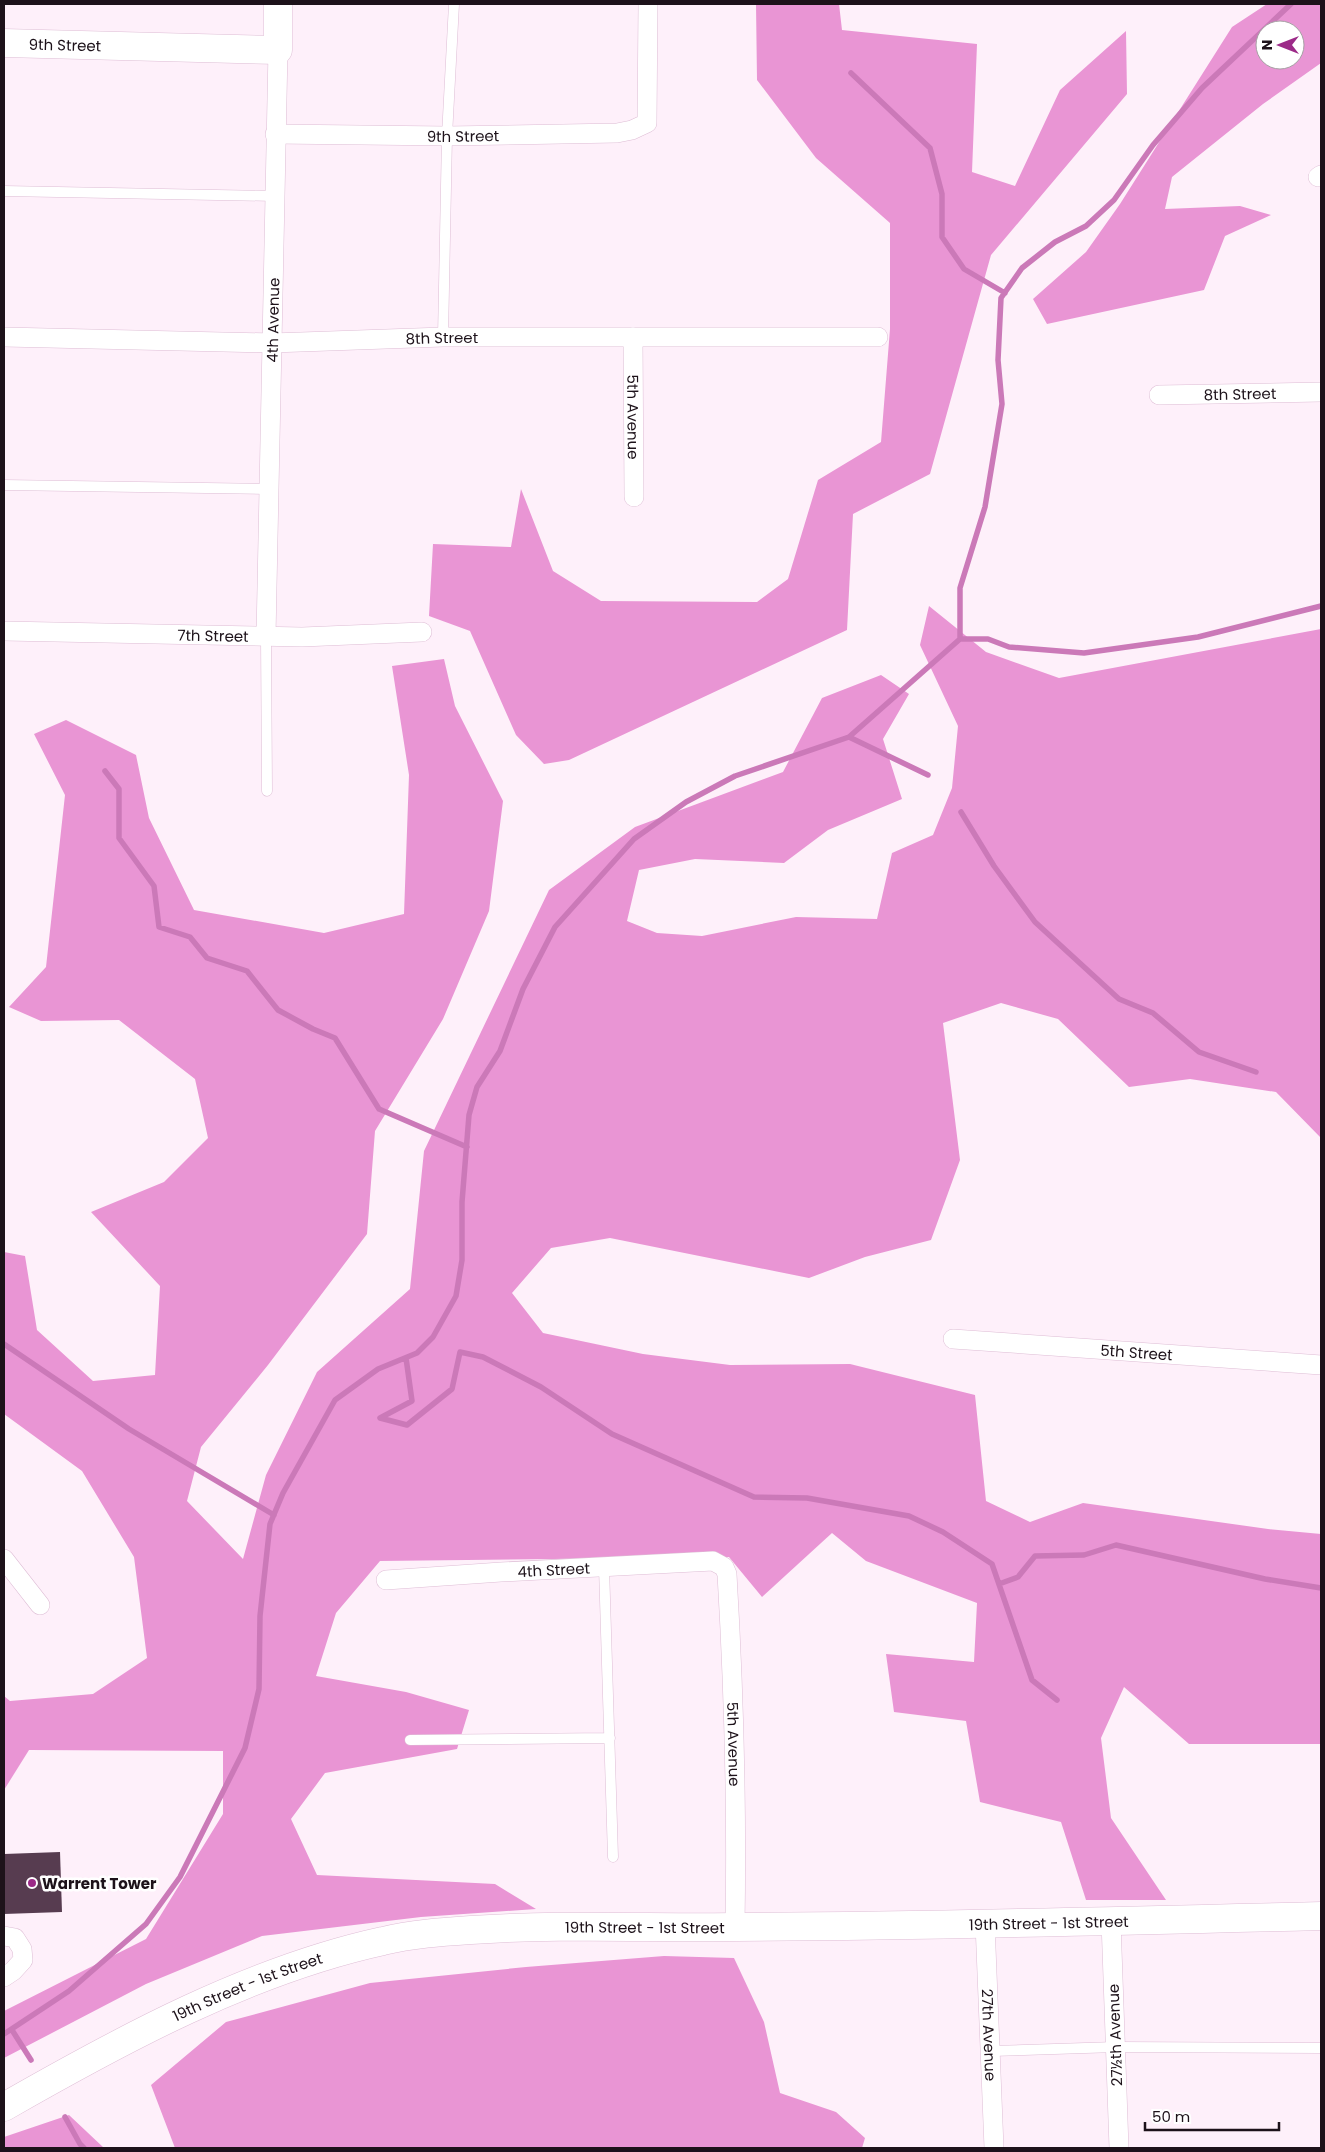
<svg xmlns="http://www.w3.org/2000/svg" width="1325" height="2152" viewBox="0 0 1325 2152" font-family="Poppins,sans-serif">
	<rect width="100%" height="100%" fill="#fef0fa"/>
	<path fill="#e995d4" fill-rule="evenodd" d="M756 4H839L842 30 977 44 972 172 1015 186 1060 90 1126 31 1127 94 991 255 930 474 853 514 847 630 569 760 544 764 516 735 470 631 429 616 433 544 511 547 521 489 553 571 601 601 757 602 788 579 818 480 881 442 890 329V223L816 158 757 80Z
		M1267 4H1321V63L1263 104 1172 177 1165 209 1240 206 1271 215 1225 236 1204 290 1047 324 1033 299 1086 252 1120 204 1232 27ZM1265 30H1295V60H1265Z
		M929 606 986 652 1059 678 1321 629V1138L1276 1092 1190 1079 1129 1087 1058 1019 1001 1003 943 1023 960 1160 931 1240 865 1257 809 1278 610 1238 551 1248 512 1293 543 1333 643 1354 730 1365 850 1364 975 1395 986 1501 1030 1522 1083 1503 1268 1529 1321 1534V1744H1189L1124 1687 1101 1738 1111 1818 1166 1900H1086L1061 1822 980 1802 966 1721 894 1712 886 1654 974 1662 977 1603 866 1561 832 1533 762 1597 729 1557 380 1561 336 1613 316 1676 406 1692 469 1710 457 1749 325 1773 291 1819 317 1875 495 1884 536 1909 421 1917 262 1936 146 1984 4 2058V2011L146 1939 223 1814V1751L29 1750 4 1790V1696L10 1701 93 1694 147 1658 134 1557 82 1471 4 1414V1252L25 1256 37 1330 93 1381 155 1375 160 1286 91 1212 164 1182 208 1138 195 1079 119 1020 41 1021 9 1007 46 967 65 795 34 734 66 720 136 755 149 818 194 910 324 933 404 914 409 775 392 666 444 659 455 706 503 801 489 911 443 1019 375 1131 367 1234 268 1365 201 1447 187 1501 243 1559 266 1475 317 1372 410 1289 424 1151 549 890 635 827 783 772 822 698 881 675 909 694 883 739 902 799 828 830 784 863 695 859 639 870 627 921 657 933 702 936 796 917 877 919 892 853 933 835 952 788 958 726 920 645Z
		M664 1956 734 1958 764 2022 780 2093 836 2112 865 2138 862 2148H175L151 2085 226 2022 370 1983 526 1967Z
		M69 2115 104 2148H4V2137Z"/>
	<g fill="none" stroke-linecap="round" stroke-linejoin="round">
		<path stroke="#cb79b8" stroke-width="5.5" d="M851 73 930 148 942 194V237L964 269 1005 293
			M960 639V588L985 507 1002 404 998 360 1001 298 1022 268 1055 242 1086 226 1114 200 1153 145 1202 88 1291 4
			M849 737 928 775
			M105 771 119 789V838L154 886 159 927 190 937 207 958 247 971 278 1010 313 1029 335 1038 379 1109 467 1147
			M961 812 994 866 1035 922 1119 999 1153 1013 1199 1052 1256 1072
			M4 1344 129 1429 274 1515
			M406 1358 412 1401 380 1418 407 1425 452 1389 460 1352 483 1357 541 1387 612 1434 754 1497 807 1498 909 1516 943 1532 992 1564 1032 1680 1057 1700
			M999 1584 1018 1577 1035 1556 1084 1555 1116 1545 1265 1579 1321 1588
			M12 2030 31 2060
			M4 2034 69 1991 146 1924 180 1877 245 1748 259 1689 260 1616 270 1524 283 1493 335 1400 378 1369 417 1353 433 1337 456 1296 462 1260V1202L469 1115 477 1087 500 1051 523 989 555 927 634 839 686 802 735 776 849 737 960 639H988L1009 647 1084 653 1198 637 1321 606
			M65 2117 80 2144 84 2148"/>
	</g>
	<path fill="#573c50" d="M60 1852 62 1912 4 1914V1854Z"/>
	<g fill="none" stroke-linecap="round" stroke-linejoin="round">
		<defs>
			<path id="lane" d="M4 191 275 196
				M443 337 447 136 454 4
				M4 485 270 489
				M266 636 267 791
				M604 1567 613 1857
				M410 1740 610 1738
				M991 2051 1116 2047 1321 2048"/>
			<g id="street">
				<path id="s1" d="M275 134 447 136 617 133 632 130 647 123 648 4"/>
				<path d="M1318 177 1321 175"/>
				<path id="s2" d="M4 337 272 343 443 337H878"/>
				<path id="s3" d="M633 337 634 497"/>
				<path id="s4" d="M1159 395 1321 392"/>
				<path id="s5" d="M4 631 302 637 422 632"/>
				<path id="s6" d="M266 636 278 50"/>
				<path id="s7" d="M953 1339 1321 1365"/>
				<path d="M4 1559 40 1605"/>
				<path id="s8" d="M386 1580 501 1572 713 1561 724 1567 727 1574C734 1692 737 1809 735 1927"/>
				<path d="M1111 1921 1119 2148"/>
				<path id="s9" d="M985 1923 994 2148"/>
				<path d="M4 1936 15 1938 22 1949 23 1960 13 1971 4 1977"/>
			</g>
			<g id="secondary">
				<path id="s10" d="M4 43 278 50V4"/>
				<path id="s11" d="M4 2107C121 2040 250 1970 383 1941 412 1934 441 1932 471 1930 559 1924 647 1928 736 1927 931 1926 1126 1921 1321 1916"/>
			</g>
		</defs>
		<use href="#lane" stroke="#debdd5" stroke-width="11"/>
		<use href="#street" stroke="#debdd5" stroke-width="20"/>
		<use href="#secondary" stroke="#debdd5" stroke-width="29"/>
		<use href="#lane" stroke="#fff" stroke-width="10"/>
		<use href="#street" stroke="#fff" stroke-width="19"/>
		<use href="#secondary" stroke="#fff" stroke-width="28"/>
	</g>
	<circle fill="#9c2a88" stroke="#fff" stroke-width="2" cx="32" cy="1883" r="5"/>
	<g text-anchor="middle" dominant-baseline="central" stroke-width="5" stroke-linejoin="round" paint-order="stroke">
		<g font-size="15" fill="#1d121a" stroke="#fff">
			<text stroke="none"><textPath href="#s10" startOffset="61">9th Street</textPath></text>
			<text stroke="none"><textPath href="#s1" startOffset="188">9th Street</textPath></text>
			<text stroke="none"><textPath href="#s6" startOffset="316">4th Avenue</textPath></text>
			<text stroke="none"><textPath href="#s2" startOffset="438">8th Street</textPath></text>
			<text stroke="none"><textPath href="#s4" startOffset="81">8th Street</textPath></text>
			<text stroke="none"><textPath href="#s3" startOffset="80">5th Avenue</textPath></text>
			<text stroke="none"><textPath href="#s5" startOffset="209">7th Street</textPath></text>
			<text stroke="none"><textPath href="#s7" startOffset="184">5th Street</textPath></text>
			<text stroke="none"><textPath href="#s8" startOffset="168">4th Street</textPath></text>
			<text stroke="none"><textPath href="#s8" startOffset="518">5th Avenue</textPath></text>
			<text stroke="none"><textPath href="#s11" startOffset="1082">19th Street - 1st Street</textPath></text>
			<text stroke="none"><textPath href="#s11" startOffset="678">19th Street - 1st Street</textPath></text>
			<text stroke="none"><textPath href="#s11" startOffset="272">19th Street - 1st Street</textPath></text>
			<text transform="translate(1115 2035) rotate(-92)">27½th Avenue</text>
			<text stroke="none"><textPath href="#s9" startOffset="112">27th Avenue</textPath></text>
		</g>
		<g font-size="15" font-weight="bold" fill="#1d121a" stroke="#fff" text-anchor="start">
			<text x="42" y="1883">Warrent Tower</text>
		</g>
	</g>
	<rect width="1325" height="2152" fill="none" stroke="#1d121a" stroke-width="10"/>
	<g transform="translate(1280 45) rotate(270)"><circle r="24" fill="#ffffff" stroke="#a5a0a3"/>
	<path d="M0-4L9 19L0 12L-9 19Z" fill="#9c2a88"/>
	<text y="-8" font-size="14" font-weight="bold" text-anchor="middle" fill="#1d121a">N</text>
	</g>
	<path d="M1145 2122v8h134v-8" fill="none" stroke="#1d121a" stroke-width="2.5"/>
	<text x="1152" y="2122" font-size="15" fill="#1d121a" stroke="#ffffff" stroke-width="4" paint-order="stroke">50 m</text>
</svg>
